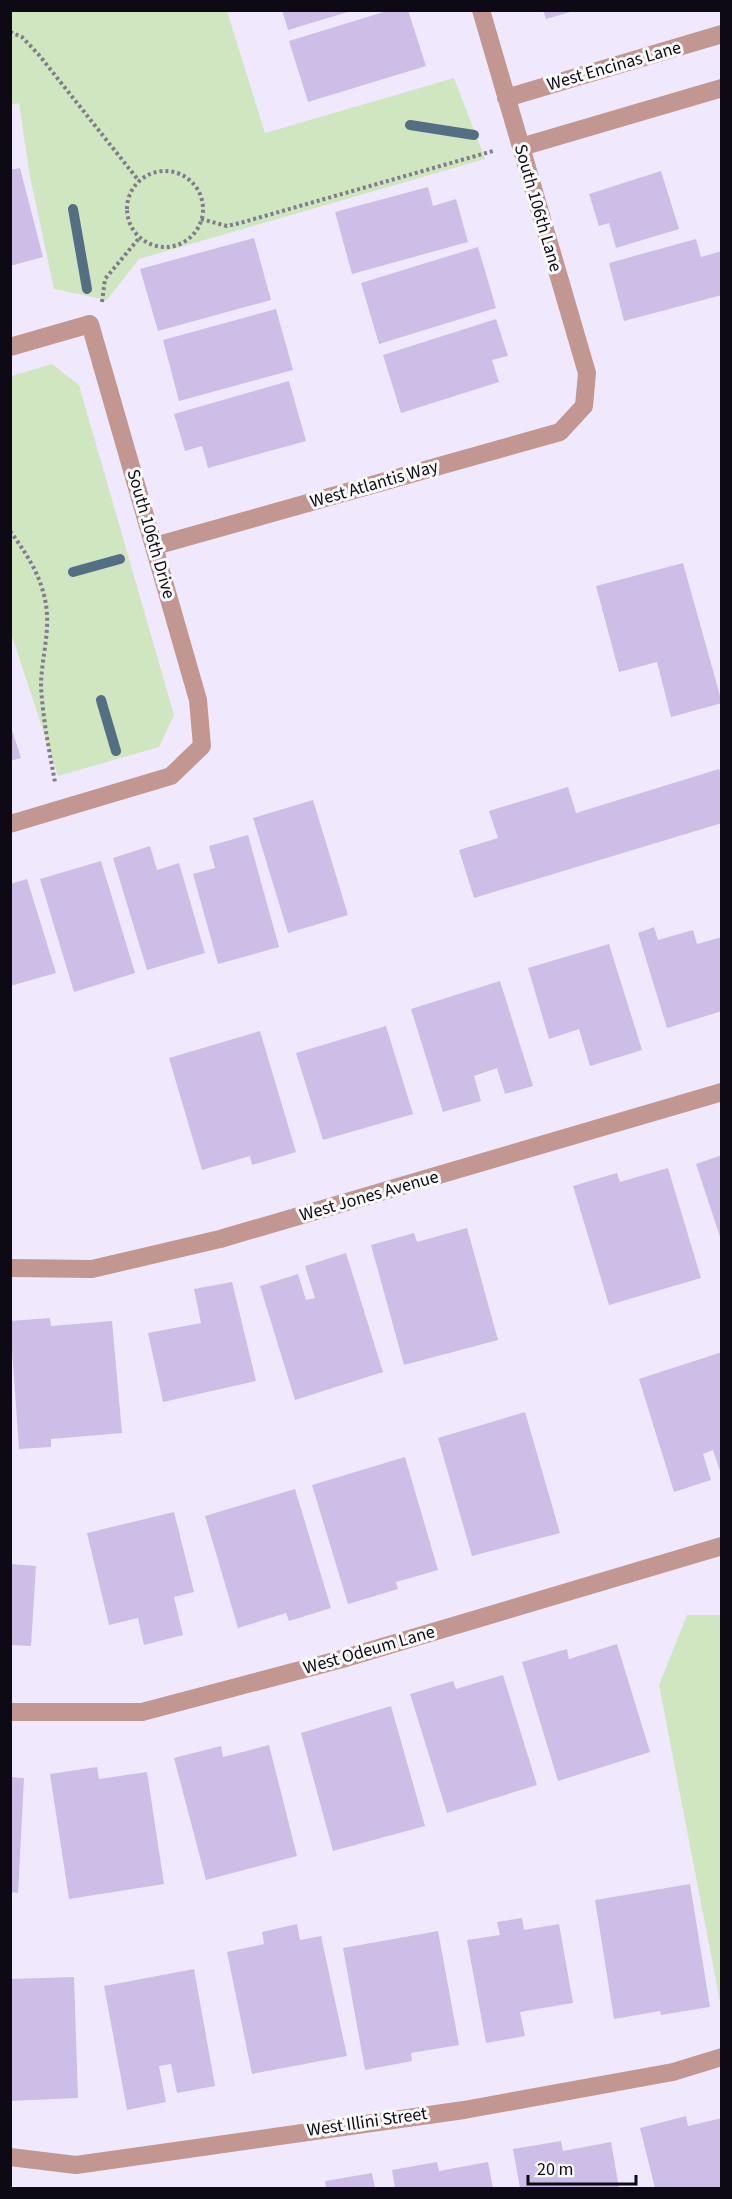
<svg xmlns="http://www.w3.org/2000/svg" width="732" height="2199" viewBox="0 0 732 2199" font-family="'Source Sans 3',sans-serif">
	<rect width="100%" height="100%" fill="#f0e9fd"/>
	<path fill="#cfe6c1" d="M11 10 227 11 265 133 454 78 485 159 139 259 107 300 54 289 30 177 19 103 11 105Z
		M52 364 79 385 174 715 159 747 58 776 11 633V376Z
		M687 1615H721V2007L659 1685Z"/>
	<g fill="none" stroke-linecap="round" stroke-linejoin="round">
		<path stroke="#546e84" stroke-width="10" d="M410 125 474 135
			M73 209 87 289
			M73 572 120 559
			M101 700 116 751"/>
	</g>
	<path fill="#ccbee7" d="M282 10H351V11L288 30Z
		M390 10H408L426 66 308 102 289 41Z
		M543 10H574V11L546 19Z
		M20 168 43 257 10 266V170Z
		M661 171 679 229 616 248 609 223 599 226 589 194Z
		M428 187 433 206 456 199 468 242 352 274 335 212Z
		M254 238 271 300 158 331 140 269Z
		M696 239 701 257 722 251V295L624 321 609 263Z
		M478 247 496 308 379 344 361 283Z
		M276 309 293 370 179 401 163 340Z
		M496 319 508 356 492 360 499 382 401 413 383 355Z
		M289 381 306 441 208 468 202 446 185 451 174 414Z
		M683 563 722 703 671 717 657 662 619 672 596 586Z
		M10 724 21 758 10 761Z
		M719 769 722 779V823L474 898 459 850 498 838 489 811 568 787 576 813Z
		M313 800 348 915 288 933 253 818Z
		M248 835 279 947 218 964 193 874 215 868 209 846Z
		M150 846 157 870 179 863 205 953 147 970 113 858Z
		M101 861 135 973 74 992 40 879Z
		M27 879 56 973 10 986V884Z
		M654 927 658 940 693 930 697 944 722 937V1011L667 1028 638 933Z
		M609 944 642 1050 590 1066 579 1029 549 1039 528 968Z
		M500 981 533 1086 505 1094 497 1068 474 1076 481 1101 443 1112 411 1009Z
		M386 1026 413 1114 323 1140 296 1053Z
		M260 1031 296 1152 252 1165 250 1156 202 1170 169 1058Z
		M722 1155V1240H721L696 1164Z
		M668 1168 701 1278 609 1305 573 1186 617 1173 620 1182Z
		M467 1228 498 1340 404 1365 371 1245 414 1233 417 1242Z
		M346 1253 383 1372 295 1400 260 1286 298 1274 306 1300 315 1298 305 1266Z
		M232 1282 256 1381 163 1402 148 1333 201 1323 194 1289Z
		M50 1318 51 1326 112 1321 122 1433 51 1439V1447L19 1449 10 1321Z
		M722 1352V1477L713 1450 703 1454 711 1480 674 1492 639 1379Z
		M525 1412 560 1533 472 1556 438 1438Z
		M405 1457 438 1570 396 1582 398 1589 348 1604 312 1485Z
		M295 1489 331 1608 289 1621 286 1613 238 1628 205 1516Z
		M174 1512 194 1592 174 1597 183 1635 144 1645 138 1618 109 1625 87 1533Z
		M10 1564 36 1566 31 1646 10 1645Z
		M617 1644 650 1752 558 1781 522 1662 567 1649 569 1659Z
		M503 1675 537 1785 447 1813 410 1694 453 1681 456 1689Z
		M391 1706 425 1826 333 1851 301 1733Z
		M269 1745 297 1856 206 1880 174 1758 221 1746 223 1757Z
		M97 1767 99 1779 147 1772 164 1884 69 1899 50 1774Z
		M10 1777 24 1778 18 1893 10 1892Z
		M690 1884 710 2007 661 2015 660 2011 614 2019 595 1900Z
		M522 1918 524 1930 559 1924 573 2003 520 2012 525 2036 486 2043 467 1940 500 1935 497 1922Z
		M297 1924 300 1940 321 1936 347 2056 252 2074 227 1952 264 1944 262 1932Z
		M438 1931 459 2045 411 2053 412 2061 365 2070 343 1948Z
		M194 1969 215 2086 177 2093 171 2064 159 2066 166 2102 127 2110 104 1986Z
		M74 1977 78 2098 10 2101V1979Z
		M686 2116 688 2126 722 2118V2188H655L640 2128Z
		M561 2141 563 2151 611 2142 619 2188H520L513 2149Z
		M437 2162 439 2171 488 2162 493 2188H395L392 2170Z
		M372 2173 375 2188H326L325 2181Z"/>
	<g fill="none" stroke-linecap="round" stroke-linejoin="round">
		<path stroke="#817c8b" stroke-width="4" stroke-dasharray="3 3" stroke-linecap="butt" d="M10 32 22 37 39 55 139 181
			M127 209a38 38 0 1 1 76 0a38 38 0 1 1-76 0Z
			M201 219 227 226 240 223 493 151
			M102 302 105 279 140 237
			M10 531C32 561 49 589 47 627 46 647 41 667 41 687 43 718 49 751 55 782"/>
		<path stroke="#c29691" stroke-width="18" d="M506 98 722 34
			M521 147 722 88
			M10 347 90 324 198 700 202 746 171 776 10 824
			M155 546 560 432 584 406 587 373 481 10
			M10 1268 92 1269 220 1239 722 1092
			M10 1712H142L342 1659 722 1546
			M10 2157 76 2165 464 2110 673 2072 722 2057"/>
	</g>
	<g text-anchor="middle" dominant-baseline="central" stroke-width="6" stroke-linejoin="round" paint-order="stroke">
		<g font-size="18" fill="#0e0a15" stroke="#fafafa">
			<text transform="translate(614 66) rotate(-16)">West Encinas Lane</text>
			<text transform="translate(538 208) rotate(74)">South 106th Lane</text>
			<text transform="translate(374 484) rotate(-16)">West Atlantis Way</text>
			<text transform="translate(151 534) rotate(74)">South 106th Drive</text>
			<text transform="translate(369 1196) rotate(-16)">West Jones Avenue</text>
			<text transform="translate(369 1650) rotate(-16)">West Odeum Lane</text>
			<text transform="translate(367 2122) rotate(-8)">West Illini Street</text>
		</g>
	</g>
	<rect width="732" height="2199" fill="none" stroke="#0e0a15" stroke-width="24"/>
	<path d="M528 2175v9h108v-9" fill="none" stroke="#0e0a15" stroke-width="3"/>
	<text x="537" y="2175" font-size="18" fill="#0e0a15" stroke="#fafafa" stroke-width="4.5" paint-order="stroke">20 m</text>
</svg>
